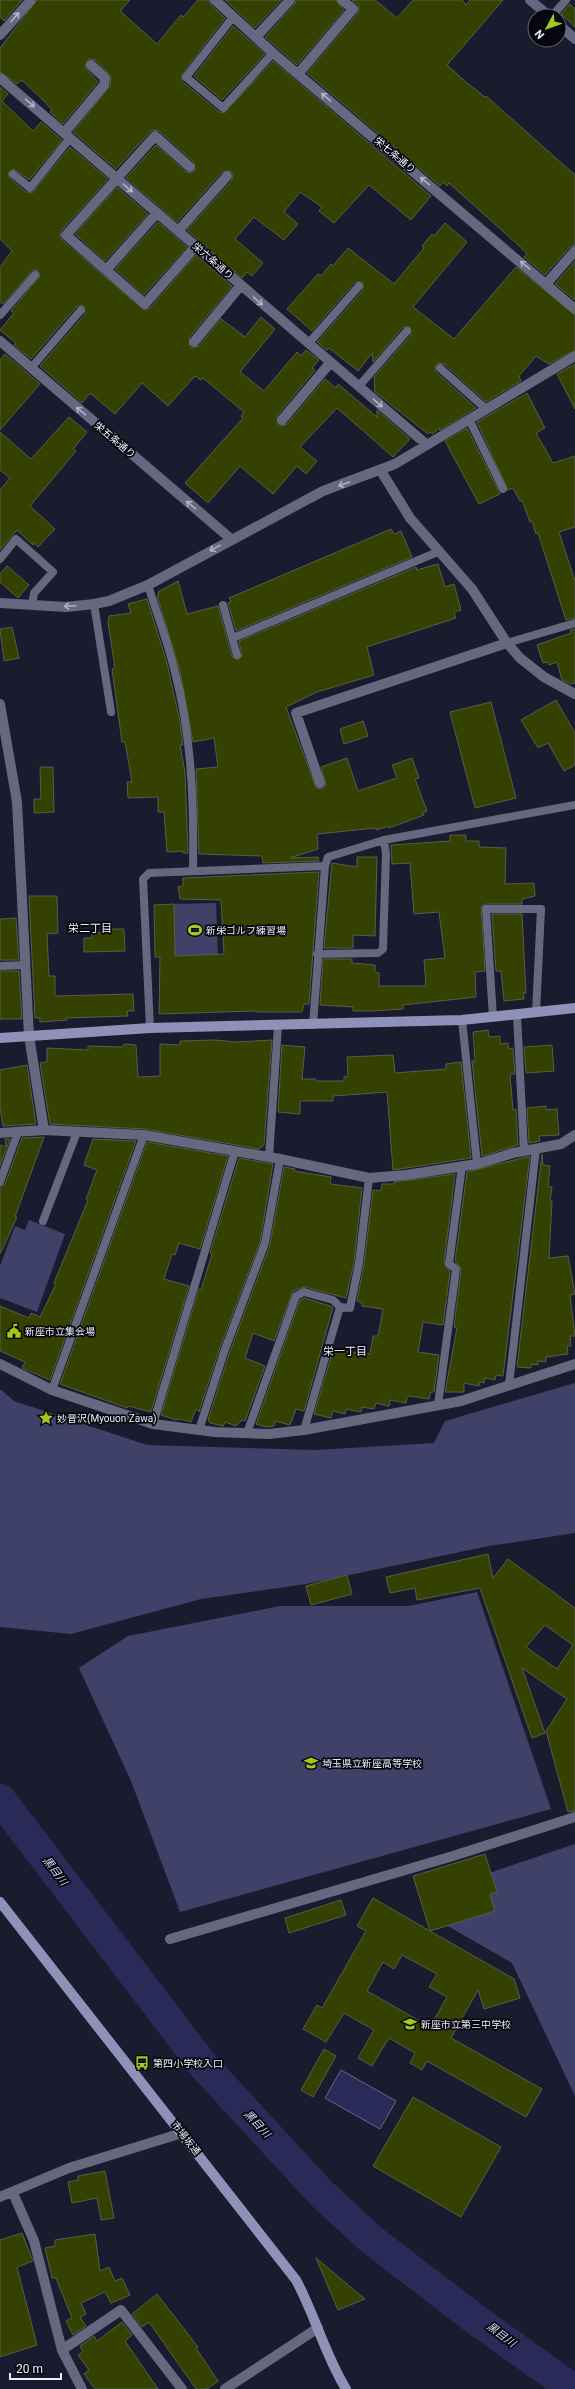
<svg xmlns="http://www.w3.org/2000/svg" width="575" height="2389" viewBox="0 0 575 2389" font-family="Roboto,'Noto Sans JP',sans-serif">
	<rect width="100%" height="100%" fill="#1a1b2e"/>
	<path fill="#3f4169" d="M216 903 218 955 173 956 172 904Z
		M29 1220 65 1234 37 1312 0 1298V1266L15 1226 25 1230Z
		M575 1383V1533L489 1546 306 1584 201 1599 71 1634 0 1627V1389L14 1401 147 1445 315 1450 434 1443 445 1421Z
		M477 1592 551 1809 180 1912 131 1781 79 1668 128 1636 280 1606H409Z
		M575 1844V2096L512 1963 425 1913 421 1896Z"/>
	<path fill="#2a2a59" stroke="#65658a" d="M341 2070 396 2101 380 2129 325 2098Z"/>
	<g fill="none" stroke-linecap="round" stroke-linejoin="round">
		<path stroke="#2a2a59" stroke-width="31" d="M0 1799 203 2065 322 2194 372 2240 475 2319 573 2389"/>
	</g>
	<path fill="#354101" stroke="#575e48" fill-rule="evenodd" d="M0 0H22L4 21 0 17Z
		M37 0H130L120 11 157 44 181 15 183 17 198 0H209L211 5 225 18 182 74V81L219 112 224 113 273 61 431 196 411 220 369 185 334 223 319 211 322 207 300 192 284 212 298 224 284 240 254 217 235 239 263 263 252 276 247 272 242 278 187 230 232 180 233 174 231 171 222 172 177 222 126 178 156 145 186 172 192 173 195 171 194 162 159 131 153 130 150 132 116 169 73 132 110 86 111 76 95 60 89 59 85 67 98 82 63 124 50 112 52 110 45 102 23 81H20L17 84 0 72V48Z
		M225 0H281L255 28Z
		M296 0H336L344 10 297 65 265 37 295 4Z
		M352 0H375L397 18 413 0H462L466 5 470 0H503L447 65 467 83 485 97 486 96 575 175V245L570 247 545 275 524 257 527 254 516 243 449 183 447 186 443 182 440 186 307 73 358 13 359 6Z
		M570 4 575 9V27L561 14Z
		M233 26 265 54 222 100 194 76Z
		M0 87 8 94 2 101 33 131 41 122 62 140 29 180 14 169 8 173 10 178 26 192 32 193 70 147 108 179 61 231 60 237 62 240 144 310 150 308 196 255 232 286 189 338 190 347 193 348 199 346 221 319 245 337 261 317 275 329 240 372 264 391 297 352 301 356 306 350 319 360 312 368 315 370 277 416 278 425 281 426 287 424 325 379 336 388 338 384 377 417V410L410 439 393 457 337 408 300 447 317 461 306 474 297 466 273 494 240 466 208 503 185 483 243 418 241 416 244 412 203 378 201 380 195 376 168 406 142 383 115 414 90 393 82 403 40 366 85 314 84 306H77L31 359 14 345 16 343 0 330 14 313 11 311 40 276 38 271 33 270 3 304 0 302V267L12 251 0 239Z
		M117 187 148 214 105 261 75 234Z
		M158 222 187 247 144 295 115 269Z
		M445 223 467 242 413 307 454 339 516 267 575 315V350L549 364 536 356 519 376 521 381 486 402 444 364 438 363 435 367 436 372 476 408 440 430 439 428 433 434 430 432 428 434 375 392 374 377 411 335 410 327H403L373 362 372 353 358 371 329 348 327 350 317 342 363 290V282H355L312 331 287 309 318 274 321 276 331 264 333 266 348 248 394 284 424 248 422 246 432 234 434 236Z
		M575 261V300L555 284Z
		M5 354 40 384 0 430V360Z
		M575 364V409L557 374Z
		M527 393 545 428 536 433 553 463 575 456V527L559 532 575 581V618L566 620 538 533 536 534 532 521 530 522 522 500 520 501 513 488 508 490 477 422Z
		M69 417 87 432 73 449 76 451 30 506 55 529 38 547 34 543 33 545 17 530 0 550V490L10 478 0 470V432L31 459Z
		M467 428 500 494 479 504 445 441Z
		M391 529 394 534 401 531 412 557 236 631 228 603 231 602 229 598Z
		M438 564 445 587 454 584 461 610 454 612 456 618 367 647 374 675 317 692 286 707 316 788 322 789 326 785 321 767 347 758 358 791 397 778 392 765 412 758 419 778 415 779 427 811 423 813 424 815 389 828V826L376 830V828L317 834 318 849 290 858 318 857 319 861 263 863 262 856 199 854 196 769 218 767 214 738 193 742 180 671 157 596 159 595 158 592 178 581 187 614 218 606 232 656 238 660 242 656 239 641 416 567 417 570Z
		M7 566 29 585 18 598 0 582V574Z
		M147 599 167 663 180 722 183 745H180L185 772 188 853H183V851L167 852 164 812H158V797L128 798 127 782H132L125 742H122L112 669 115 668 108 622 109 616 131 613 128 604Z
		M12 627 19 658 4 661 0 629Z
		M575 629V683L571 684 562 680 557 662 549 665 548 662 543 663 537 645 571 633 570 630Z
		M556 700 575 733V765L564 771 548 743 538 748 521 720Z
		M491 702 516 798 475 808 450 712Z
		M363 721 368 736 344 744 340 729Z
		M40 767H53L54 812 34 813V799H41Z
		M450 835H466V841H479V847L506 848 505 884 534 883 535 896 522 899V904H486L481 907 485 971 475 972 476 997 403 1005V1009L372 1011H353V1007L320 1005 323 959H352V963L375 965V972L379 973V986H426L424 960 445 958 439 912 414 914 410 863 392 864 391 845 450 841Z
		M357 857H377L375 936 353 935V948H324L332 863 357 867Z
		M319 872 309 1004H304L302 1012H257V1011L159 1014 160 957H155L154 905 174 904 175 956 224 954 221 900 180 899 178 887 183 886V878Z
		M29 896H57L58 933 47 934 49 976H55V996L133 994 134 1011H127L128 1016 66 1018 67 1020 40 1022V1018H35Z
		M492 914H522L526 993H523L524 999 504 1001 501 971H496Z
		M16 918 19 960H0V919Z
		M108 929H124L125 951 84 952V938H92V933L108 932Z
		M0 971H19L22 1019H0Z
		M488 1030 489 1037 500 1036V1044L508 1043 509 1049 513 1048 515 1074H510L513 1110 516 1109 518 1145 482 1156 472 1061H475L473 1032Z
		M215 1040 237 1042 272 1040 264 1145 259 1149 145 1129 50 1124 40 1063 47 1062V1048L88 1050V1046L123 1047 124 1044 136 1045 138 1077 160 1076V1044L180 1045V1041Z
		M282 1045 305 1047 302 1079H316V1081H344V1077L348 1076 347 1057 393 1055 395 1073 446 1069V1064L461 1062 471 1158 393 1170 387 1092 333 1096V1101H300V1114L278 1112Z
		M552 1045 554 1071 526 1073 524 1047Z
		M27 1065 36 1124 3 1126 0 1107V1070Z
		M546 1106V1110L557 1109 559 1135 539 1136 540 1141 529 1143 527 1108Z
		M44 1137 15 1217H17L0 1254V1187L5 1184 22 1138Z
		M5 1139H10L0 1166V1145L6 1147Z
		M93 1139 136 1141 50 1380 22 1368 25 1362 0 1351V1306L29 1318 31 1313 40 1317 56 1284 54 1283 88 1200 86 1199 97 1170 84 1165Z
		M147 1142 228 1156 200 1249 179 1243 175 1255 172 1254 164 1279 189 1286 151 1412 128 1406 127 1408 60 1384Z
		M542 1154 543 1165 550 1166 548 1187H552L550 1201H552L549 1258 568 1256 575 1294 570 1295 575 1336H570L571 1346H567L568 1354 546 1357V1362L538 1361V1365L531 1364V1368L517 1367Z
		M530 1156 503 1376 496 1375 495 1380 485 1378 484 1383 480 1382 479 1386 464 1383V1392H445L457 1328 454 1327 461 1269 455 1261 467 1172Z
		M239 1158 273 1164 260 1242 219 1350 199 1412 196 1409 191 1422 180 1419 176 1420 161 1415 199 1289 201 1290 212 1254 210 1253Z
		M284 1167 295 1169 294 1171 331 1177 330 1184 362 1188 354 1262 346 1298 305 1287 293 1291 274 1341 253 1333 245 1358 265 1366 245 1421 242 1420 236 1426 225 1422 223 1426 210 1423 208 1420 229 1354 270 1245Z
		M455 1174 444 1263 450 1272 443 1325 423 1322 418 1352 439 1355 434 1392H431L429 1399 409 1396 407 1397 406 1403 390 1400 389 1406 376 1403 374 1409 362 1407 361 1412 346 1409 345 1414 333 1411 331 1418 314 1414 333 1350 370 1354 373 1336H378L383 1309 362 1306V1303L357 1301 364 1264 373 1190 381 1191 382 1184H394V1182Z
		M305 1298 333 1307 304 1411 296 1409 290 1425 275 1421 274 1426 266 1427 256 1424 300 1300Z
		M488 1554 493 1578 508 1559 575 1608V1811L568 1812 546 1731 567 1699 522 1668 545 1733 532 1738 480 1588 417 1600 415 1588 390 1593 386 1577ZM545 1625 573 1645 557 1669 526 1647Z
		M347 1575 352 1594 311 1605 306 1586Z
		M485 1854 497 1892 490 1894 495 1911 430 1931 514 1979 520 1998 484 2009 478 1990 451 2038 542 2089 526 2117 427 2061 422 2070 410 2063 415 2053 389 2038 372 2066 358 2058 374 2030 344 2013 326 2042 303 2029 317 2005 322 2008 366 1931 357 1926 373 1898 430 1931 413 1876ZM402 1955 437 1974 429 1987 447 1997 430 2027 367 1991 383 1962 394 1969Z
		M341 1900 346 1915 289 1933 285 1918Z
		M324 2049 336 2056 313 2097 301 2090Z
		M413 2097 501 2147 461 2217 373 2166Z
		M105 2171 114 2218 101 2220 97 2198 72 2203 68 2182 78 2180V2176Z
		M22 2233 33 2261 17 2267 37 2345 0 2357V2240Z
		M95 2234 100 2271 109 2267 115 2281 122 2278 130 2295 111 2303 105 2292 81 2303 86 2314 80 2317 86 2326 73 2335 66 2321 72 2318 56 2278H52L45 2248 55 2246V2240Z
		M316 2258 365 2299 338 2310Z
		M157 2294 198 2347 196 2348 218 2381 207 2389H196L149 2322 142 2327 132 2314Z
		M122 2322 132 2335 125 2341 158 2389H95L84 2374 89 2370 78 2355 83 2352 80 2346 94 2336 97 2341Z"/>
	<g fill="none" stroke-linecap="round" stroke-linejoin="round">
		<path stroke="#65687f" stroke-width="8" d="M552 16 566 0
			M233 17 186 77 223 108 273 53
			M13 174 30 188 70 138
			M0 315 35 275
			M308 344 359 286
			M31 368 81 310
			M440 368 486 409
			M359 386 407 331
			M469 419 503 489
			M0 559 16 539 53 572 34 593 32 605
			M148 585C157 614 168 643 175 672 192 737 194 805 193 871
			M94 604 111 712
			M223 605 237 655
			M233 638 440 551
			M507 643 575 623
			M317 954 378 953 383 949 386 854 384 840
			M0 966 25 965
			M517 1015 524 1151
			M493 1017 486 909H541L536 1013
			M462 1020 477 1164
			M313 1025 325 866
			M150 1028 143 879 149 873 325 866 328 857 384 840 575 805
			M269 1157 278 1026
			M0 1182 18 1132
			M43 1221 77 1132
			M509 1385 536 1149
			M52 1390 144 1135
			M438 1405 456 1269 449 1264 462 1166
			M153 1424 235 1151
			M199 1430 224 1352 265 1243 280 1159
			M304 1430 340 1307 350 1308 359 1263 369 1178
			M247 1433 296 1296 304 1292 333 1300 340 1307"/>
		<path stroke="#65687f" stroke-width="10" d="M215 0 273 53 575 309
			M530 0 549 16
			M559 25 575 39
			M0 35 31 0
			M256 37 290 0
			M298 74 353 9 342 0
			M0 78 426 444
			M64 133 104 85 105 78 91 65
			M190 167 155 136 66 235 145 304 196 246
			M178 231 227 176
			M106 270 157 213
			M547 283 575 251
			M0 341 231 539
			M194 342 241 285
			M282 420 330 363
			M381 471 410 518 472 589 507 643 520 658 544 677 575 694
			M0 603 66 607 94 604 109 601 148 585 323 491 395 464 575 356
			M0 704 17 802 29 1036 44 1130
			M320 783 296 713 507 643
			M0 1133 44 1130 144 1135 280 1159 369 1178 406 1175 477 1164 513 1153 561 1144 575 1135
			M0 1364 52 1390 153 1424 215 1432 269 1434 304 1430 461 1401 575 1364
			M170 1939 453 1856 575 1817
			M13 2193 34 2241 62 2350 82 2389
			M0 2197 69 2168 182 2133
			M62 2350 121 2310 182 2389
			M225 2389 318 2328"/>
		<path stroke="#8f92b8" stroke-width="10" d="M0 1038 150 1028 462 1020 575 1008
			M0 1902 296 2280C315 2315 325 2355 346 2389"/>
	</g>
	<defs><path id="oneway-shaft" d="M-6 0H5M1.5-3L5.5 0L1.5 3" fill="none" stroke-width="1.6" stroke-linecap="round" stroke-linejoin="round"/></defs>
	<g stroke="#b0b2c4">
		<use href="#oneway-shaft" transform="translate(15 17) rotate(-49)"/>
		<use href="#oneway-shaft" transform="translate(326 97) rotate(-140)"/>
		<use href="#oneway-shaft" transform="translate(30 103) rotate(41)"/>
		<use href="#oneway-shaft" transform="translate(425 181) rotate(-140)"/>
		<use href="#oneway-shaft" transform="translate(128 188) rotate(41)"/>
		<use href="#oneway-shaft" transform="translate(525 265) rotate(-140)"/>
		<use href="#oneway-shaft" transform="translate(258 301) rotate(41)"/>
		<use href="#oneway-shaft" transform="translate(378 403) rotate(41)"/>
		<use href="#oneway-shaft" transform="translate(81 411) rotate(-140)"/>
		<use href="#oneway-shaft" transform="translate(344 484) rotate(160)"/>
		<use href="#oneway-shaft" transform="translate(191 505) rotate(-140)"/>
		<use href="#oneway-shaft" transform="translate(215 548) rotate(151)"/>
		<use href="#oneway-shaft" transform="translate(70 606) rotate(177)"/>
	</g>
	<defs>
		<symbol id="stadium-bare" viewBox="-9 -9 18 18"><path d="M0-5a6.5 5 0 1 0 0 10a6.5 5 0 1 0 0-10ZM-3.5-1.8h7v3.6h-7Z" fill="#a7c71e" stroke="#06070e" stroke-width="2.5" paint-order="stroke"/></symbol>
		<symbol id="civic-bare" viewBox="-9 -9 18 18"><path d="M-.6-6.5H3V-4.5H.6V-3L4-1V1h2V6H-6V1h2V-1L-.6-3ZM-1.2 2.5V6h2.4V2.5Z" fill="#a7c71e" stroke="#06070e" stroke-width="2.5" paint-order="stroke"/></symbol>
		<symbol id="sight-bare" viewBox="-9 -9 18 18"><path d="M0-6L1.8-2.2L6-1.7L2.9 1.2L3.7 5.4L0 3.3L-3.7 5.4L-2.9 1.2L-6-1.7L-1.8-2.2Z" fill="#a7c71e" stroke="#06070e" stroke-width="2.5" paint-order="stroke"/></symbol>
		<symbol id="school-bare" viewBox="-9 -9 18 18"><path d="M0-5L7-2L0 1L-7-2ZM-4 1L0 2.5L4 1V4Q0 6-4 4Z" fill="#a7c71e" stroke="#06070e" stroke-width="2.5" paint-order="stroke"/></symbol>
		<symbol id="bus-bare" viewBox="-9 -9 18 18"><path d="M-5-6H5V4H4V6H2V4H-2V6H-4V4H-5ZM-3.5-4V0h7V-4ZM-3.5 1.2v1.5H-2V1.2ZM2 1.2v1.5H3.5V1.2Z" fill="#a7c71e" stroke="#06070e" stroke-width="2.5" paint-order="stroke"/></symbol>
	</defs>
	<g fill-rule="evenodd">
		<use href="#stadium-bare" x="185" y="920" width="20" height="20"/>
		<use href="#civic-bare" x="4" y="1321" width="20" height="20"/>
		<use href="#sight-bare" x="36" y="1408" width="20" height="20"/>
		<use href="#school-bare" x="301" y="1753" width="20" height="20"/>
		<use href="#school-bare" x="400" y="2014" width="20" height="20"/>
		<use href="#bus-bare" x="132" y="2053" width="20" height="20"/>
	</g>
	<g text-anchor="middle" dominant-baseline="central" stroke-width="3.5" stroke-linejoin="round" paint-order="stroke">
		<g font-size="10" fill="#eeeffc" stroke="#06070e">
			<text transform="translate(395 155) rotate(40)">栄七条通り</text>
			<text transform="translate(213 261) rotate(41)">栄六条通り</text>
			<text transform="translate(115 440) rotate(40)">栄五条通り</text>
			<text transform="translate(186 2138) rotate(52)">市場坂通</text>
		</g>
		<g font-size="10" fill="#eeeffc" stroke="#06070e" text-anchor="start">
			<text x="206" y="930">新栄ゴルフ練習場</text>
			<text x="25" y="1331">新座市立集会場</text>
			<text x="57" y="1418">妙音沢(Myouon Zawa)</text>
			<text x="322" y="1763">埼玉県立新座高等学校</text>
			<text x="421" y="2024">新座市立第三中学校</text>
			<text x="153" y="2063">第四小学校入口</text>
		</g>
		<g font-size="11" fill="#eeeffc" stroke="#06070e">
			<text x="90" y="928">栄二丁目</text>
			<text x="345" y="1351">栄一丁目</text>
		</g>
		<g font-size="11" font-style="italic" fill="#d4d8f8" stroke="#06070e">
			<text transform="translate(55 1871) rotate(53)">黒目川</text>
			<text transform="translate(257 2124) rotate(47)">黒目川</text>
			<text transform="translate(501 2335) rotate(37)">黒目川</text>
		</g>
	</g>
	<g transform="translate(547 28) rotate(229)"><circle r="19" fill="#06070e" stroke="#63646d"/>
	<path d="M0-3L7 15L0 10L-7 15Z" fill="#a7c71e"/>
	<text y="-6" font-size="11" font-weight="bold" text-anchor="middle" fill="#eeeffc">N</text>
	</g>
	<path d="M10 2373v6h51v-6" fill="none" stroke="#eeeffc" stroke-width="2"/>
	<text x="16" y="2373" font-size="12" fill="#eeeffc" stroke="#06070e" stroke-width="3" paint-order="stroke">20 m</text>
</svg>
